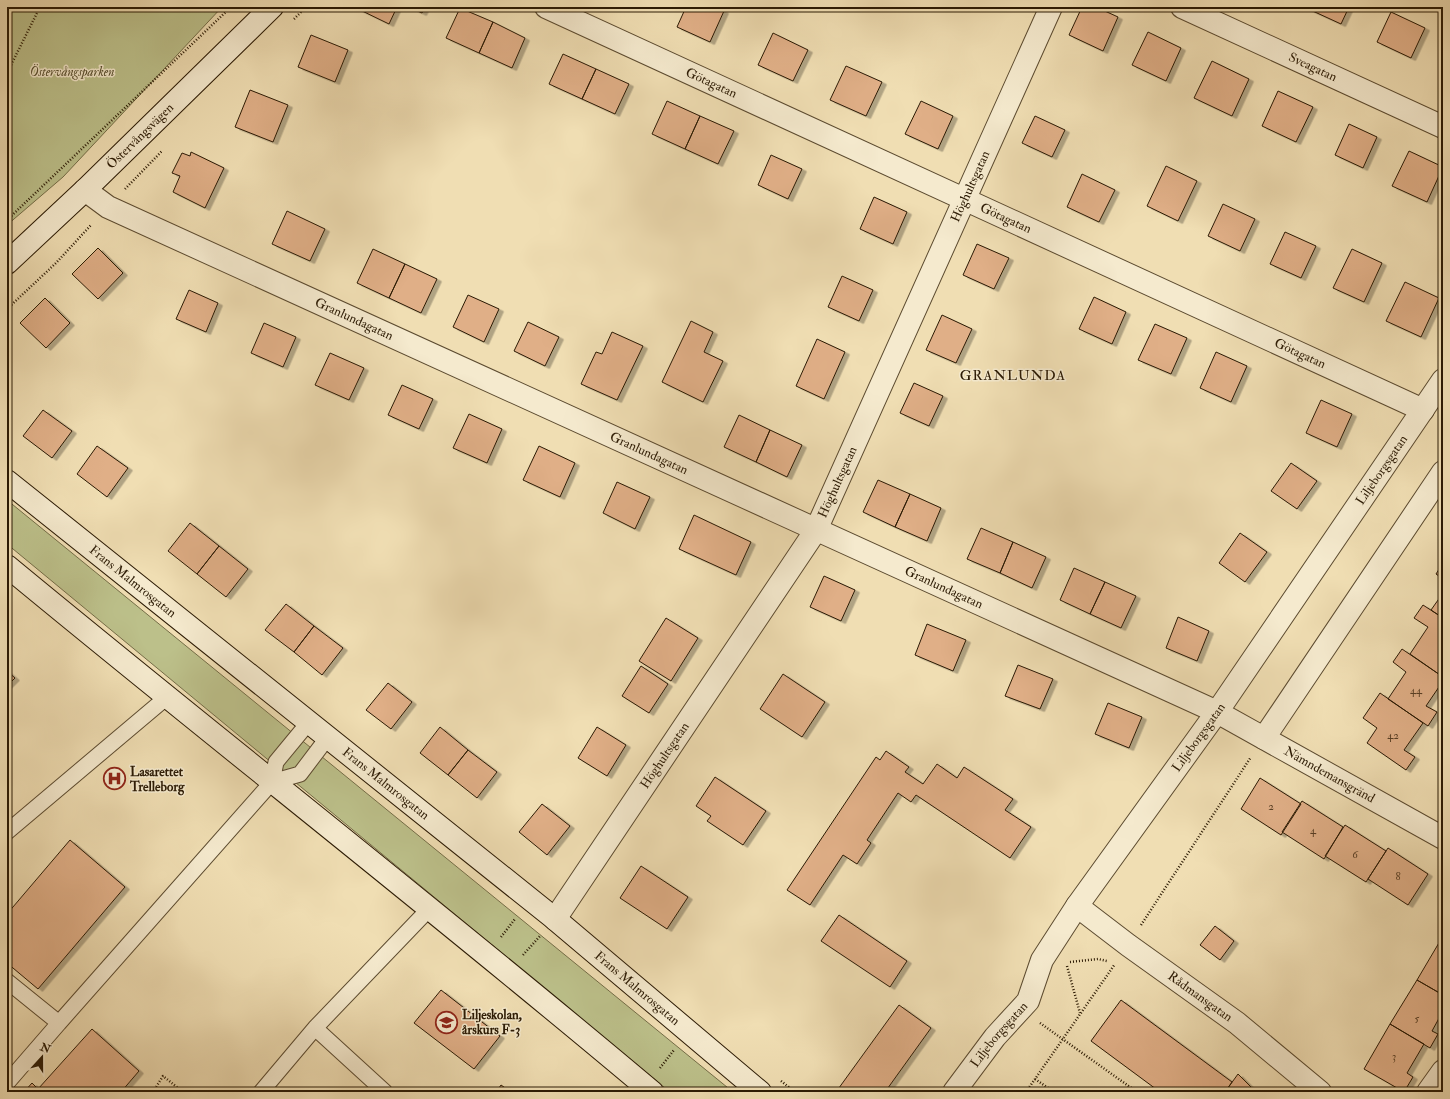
<svg xmlns="http://www.w3.org/2000/svg" width="1450" height="1099" viewBox="0 0 1450 1099" font-family="'IM FELL Double Pica',serif">
	<defs>
		<filter id="shadow"><feDropShadow dx="4.5" dy="2.5" stdDeviation="0" flood-color="#0004"/></filter>
	</defs>
	<rect width="100%" height="100%" fill="#f0deb3"/>
	<filter id="stains"><feTurbulence type="fractalNoise" baseFrequency=".005" numOctaves="4"/><feColorMatrix values="0 0 0 0 .2 0 0 0 0 .09 0 0 0 0 .02 0 0 0 .5 -.17"/></filter>
	<radialGradient id="worn" r=".72"><stop offset=".6" stop-color="#630" stop-opacity="0"/><stop offset="1" stop-color="#630" stop-opacity=".3"/></radialGradient>
	<path fill="#bcc08a" stroke="#746d47" d="M7 7H222L63 177 7 225Z
		M7 500 733 1092H670L7 544Z"/>
	<path fill="#e0af87" stroke="#2b1a04" filter="url(#shadow)" d="M354 7H397L389 24Z
		M409 7H425L422 13Z
		M686 7H716L724 11 710 42 677 27Z
		M1082 7H1096L1118 17 1103 51 1069 35Z
		M1304 7H1349L1341 24Z
		M460 8 493 22 479 53 446 38Z
		M1391 12 1425 28 1411 58 1377 42Z
		M493 22 525 38 512 68 479 53Z
		M1148 32 1181 48 1166 81 1132 65Z
		M773 33 808 50 793 81 758 65Z
		M311 35 348 50 335 82 298 67Z
		M563 54 596 69 582 99 549 84Z
		M1212 61 1249 79 1232 116 1194 98Z
		M846 66 882 82 866 116 830 100Z
		M596 69 629 84 615 114 582 99Z
		M250 90 288 105 273 142 235 127Z
		M1278 91 1313 107 1296 142 1262 126Z
		M667 101 700 116 685 149 652 134Z
		M921 101 953 116 938 149 905 134Z
		M700 116 734 131 718 164 685 149Z
		M1035 116 1065 130 1052 157 1022 143Z
		M1349 124 1377 137 1363 168 1335 155Z
		M1409 151 1443 167 1427 202 1392 186Z
		M191 152 224 168 205 208 173 192 180 176 172 173 182 153 190 156Z
		M771 155 802 169 788 199 758 185Z
		M1166 166 1197 181 1178 221 1147 206Z
		M1082 174 1115 190 1099 222 1067 207Z
		M874 197 907 212 893 244 860 229Z
		M1223 204 1255 219 1240 251 1208 236Z
		M287 211 325 229 310 261 272 244Z
		M1285 232 1316 246 1301 278 1270 264Z
		M977 244 1009 258 994 289 963 275Z
		M98 248 123 273 98 299 72 274Z
		M373 249 405 264 389 298 357 283Z
		M1352 249 1382 263 1364 302 1333 288Z
		M405 264 437 279 421 313 389 298Z
		M842 276 873 290 859 321 828 307Z
		M1405 282 1439 298 1421 337 1386 321Z
		M189 290 218 303 206 332 176 319Z
		M468 295 499 309 484 342 453 327Z
		M1094 297 1126 312 1112 344 1079 329Z
		M45 298 70 323 46 348 20 323Z
		M942 315 972 329 956 363 926 350Z
		M691 321 713 332 704 352 723 361 703 402 662 382Z
		M528 322 559 337 545 366 514 351Z
		M264 323 296 337 283 367 251 353Z
		M1155 324 1187 338 1171 374 1138 360Z
		M612 332 643 346 617 400 581 384 596 352 602 354Z
		M817 339 845 352 824 399 796 386Z
		M1216 352 1247 366 1231 402 1200 388Z
		M330 353 364 368 349 400 315 385Z
		M914 383 943 396 929 426 900 413Z
		M402 385 433 399 419 429 388 415Z
		M1321 400 1352 414 1337 447 1306 433Z
		M43 410 72 431 52 458 23 436Z
		M469 414 502 429 487 463 453 448Z
		M739 415 770 430 756 462 724 447Z
		M770 430 802 445 787 477 756 462Z
		M97 446 128 468 107 497 77 474Z
		M539 446 575 463 560 497 523 480Z
		M1291 463 1317 481 1297 509 1271 491Z
		M878 480 910 494 895 527 863 512Z
		M617 482 650 497 635 529 603 513Z
		M910 494 941 508 927 541 895 527Z
		M694 515 751 542 736 575 679 549Z
		M190 523 219 546 197 574 168 551Z
		M981 528 1013 542 1000 573 967 559Z
		M1240 533 1267 552 1245 582 1219 563Z
		M1013 542 1046 557 1032 588 1000 573Z
		M219 546 248 569 226 597 197 574Z
		M1443 563V579L1436 574Z
		M1074 568 1105 582 1090 614 1060 600Z
		M824 576 855 590 841 621 810 607Z
		M1105 582 1136 596 1121 628 1090 614Z
		M1443 593V618L1431 610Z
		M286 604 314 626 294 652 265 630Z
		M1423 605 1443 618V677L1410 654 1428 627 1414 618Z
		M1178 617 1209 631 1197 661 1166 648Z
		M666 618 698 638 671 681 639 661Z
		M927 624 966 640 953 671 915 655Z
		M314 626 343 648 322 675 294 652Z
		M1402 649 1443 677V681L1426 706 1437 712 1428 726 1388 699 1406 672 1393 662Z
		M1018 665 1053 679 1040 709 1005 696Z
		M641 666 668 684 649 713 622 696Z
		M7 671 15 678 7 686Z
		M783 674 825 702 802 737 760 709Z
		M388 683 412 702 391 729 366 710Z
		M1380 693 1423 723 1404 750 1415 757 1406 770 1367 743 1377 728 1363 718Z
		M1108 703 1142 717 1129 748 1095 734Z
		M440 727 468 750 448 775 420 753Z
		M597 727 626 745 607 776 578 758Z
		M468 750 497 772 477 798 448 775Z
		M886 751 909 767 905 772 923 784 937 764 957 778 964 767 1013 799 1005 810 1031 827 1010 858 916 795 911 802 898 793 867 840 871 843 857 864 843 855 810 905 787 890 876 757 880 760Z
		M715 777 766 811 743 845 707 821 711 816 696 806Z
		M1260 778 1301 804 1281 835 1241 809Z
		M1302 801 1343 827 1324 859 1282 832Z
		M542 804 570 826 547 855 519 832Z
		M1345 825 1386 851 1366 882 1325 856Z
		M70 840 125 887 38 989 7 963V914Z
		M1388 848 1428 874 1408 905 1368 879Z
		M641 866 688 897 667 929 620 898Z
		M839 915 907 961 890 987 821 941Z
		M1215 926 1234 941 1220 960 1200 945Z
		M1443 936V995L1417 980Z
		M1417 980 1443 995V1011L1432 1031 1438 1034 1430 1048 1390 1024Z
		M441 990 500 1036 474 1069 414 1023Z
		M1121 1000 1232 1082 1225 1092H1160L1091 1041Z
		M899 1005 931 1028 885 1092H836Z
		M1390 1024 1424 1044 1407 1073 1413 1077 1404 1092 1364 1069Z
		M92 1029 139 1071 121 1092H24L32 1083 38 1089Z
		M1238 1074 1256 1092H1225Z
		M501 1085 511 1092H496Z"/>
	<g fill="none" stroke-linecap="round" stroke-linejoin="round">
		<defs>
			<path id="lane" d="M272 782 300 774 328 737
				M7 832 167 697
				M7 981 59 1023 272 782 276 762 309 722
				M315 1028 385 1092
				M7 1083 59 1023
				M261 1092 315 1028 430 908"/>
			<g id="street">
				<path id="s1" d="M546 7 1423 410"/>
				<path id="s2" d="M1182 7 1443 127"/>
				<path id="s3" d="M85 190 108 207 1217 712 1443 838"/>
				<path d="M1264 738 1443 472"/>
				<path id="s4" d="M1077 906 1128 945 1237 1023 1320 1092"/>
				<path id="s5" d="M555 919 816 530 1051 7"/>
				<path id="s6" d="M954 1092 995 1037 1028 1001 1042 960 1077 906 1217 712 1443 380"/>
				<path d="M1428 1092 1443 1071"/>
			</g>
			<g id="secondary">
				<path id="s7" d="M7 263 85 190 272 7"/>
				<path id="s8" d="M7 481 555 919 760 1092"/>
				<path d="M7 566C221 743 440 913 652 1092"/>
			</g>
		</defs>
		<use href="#lane" stroke="#5c4b30" stroke-width="17"/>
		<use href="#street" stroke="#5c4b30" stroke-width="24"/>
		<use href="#secondary" stroke="#2b1a04" stroke-width="24"/>
		<path stroke="#2b1a04" stroke-width="2.5" stroke-dasharray="1 2" stroke-linecap="butt" d="M294 19 306 7
			M7 73 40 7
			M125 189 162 151
			M7 220 231 7
			M7 309 56 263 91 225
			M1141 925 1251 757
			M501 937 515 919
			M523 955 540 936
			M1070 962 1098 959 1107 961
			M1067 966 1080 1013
			M1040 1023 1137 1092
			M660 1068 674 1050
			M1035 1079 1054 1092
			M781 1081 795 1092
			M153 1092 163 1076 183 1092
			M1026 1092 1115 964"/>
		<use href="#lane" stroke="#f5eace" stroke-width="15"/>
		<use href="#street" stroke="#f5eace" stroke-width="22"/>
		<use href="#secondary" stroke="#f5eace" stroke-width="22"/>
	</g>
	<defs>
		<symbol id="hospital-ring" viewBox="-11 -11 22 22"><circle r="9.5" fill="#f5eace" stroke="#8f2418" stroke-width="1.5"/><path d="M-5-5h3v3.5h4V-5h3V5h-3V1.5h-4V5h-3Z" fill="#8f2418"/></symbol>
		<symbol id="school-ring" viewBox="-11 -11 22 22"><circle r="9.5" fill="#f5eace" stroke="#8f2418" stroke-width="1.5"/><path d="M0-5L7-2L0 1L-7-2ZM-4 1L0 2.5L4 1V4Q0 6-4 4Z" fill="#8f2418"/></symbol>
	</defs>
	<g fill-rule="evenodd">
		<use href="#hospital-ring" x="102" y="766" width="25" height="25"/>
		<use href="#school-ring" x="434" y="1010" width="25" height="25"/>
	</g>
	<g text-anchor="middle" dominant-baseline="central" stroke-width="3" stroke-linejoin="round" paint-order="stroke">
		<g font-size="11" fill="#583f25">
			<text x="1416" y="690">44</text>
			<text x="1393" y="735">42</text>
			<text x="1271" y="806">2</text>
			<text x="1313" y="830">4</text>
			<text x="1355" y="854">6</text>
			<text x="1398" y="876">8</text>
			<text x="1417" y="1018">5</text>
			<text x="1394" y="1056">3</text>
		</g>
		<g font-size="13" fill="#2b1a04" stroke="#f5eace">
			<text stroke="none"><textPath href="#s2" startOffset="144">Sveagatan</textPath></text>
			<text stroke="none"><textPath href="#s1" startOffset="182">Götagatan</textPath></text>
			<text stroke="none"><textPath href="#s7" startOffset="184">Östervångsvägen</textPath></text>
			<text stroke="none"><textPath href="#s5" startOffset="845">Höghultsgatan</textPath></text>
			<text stroke="none"><textPath href="#s1" startOffset="506">Götagatan</textPath></text>
			<text stroke="none"><textPath href="#s3" startOffset="299">Granlundagatan</textPath></text>
			<text stroke="none"><textPath href="#s1" startOffset="830">Götagatan</textPath></text>
			<text stroke="none"><textPath href="#s3" startOffset="623">Granlundagatan</textPath></text>
			<text stroke="none"><textPath href="#s6" startOffset="757">Liljeborgsgatan</textPath></text>
			<text stroke="none"><textPath href="#s5" startOffset="521">Höghultsgatan</textPath></text>
			<text stroke="none"><textPath href="#s8" startOffset="161">Frans Malmrosgatan</textPath></text>
			<text stroke="none"><textPath href="#s3" startOffset="947">Granlundagatan</textPath></text>
			<text stroke="none"><textPath href="#s6" startOffset="433">Liljeborgsgatan</textPath></text>
			<text stroke="none"><textPath href="#s5" startOffset="197">Höghultsgatan</textPath></text>
			<text stroke="none"><textPath href="#s3" startOffset="1376">Nämndemansgränd</textPath></text>
			<text stroke="none"><textPath href="#s8" startOffset="485">Frans Malmrosgatan</textPath></text>
			<text stroke="none"><textPath href="#s8" startOffset="809">Frans Malmrosgatan</textPath></text>
			<text stroke="none"><textPath href="#s4" startOffset="153">Rådmansgatan</textPath></text>
			<text stroke="none"><textPath href="#s6" startOffset="73">Liljeborgsgatan</textPath></text>
		</g>
		<g font-size="13" font-style="italic" fill="#564c2c" stroke="#f5eace">
			<text x="72" y="72">Östervångsparken</text>
		</g>
		<g font-size="13" font-weight="bold" fill="#2b1a04" stroke="#f5eace" text-anchor="start">
			<text x="130" y="772">Lasarettet<tspan x="130" dy="15">Trelleborg</tspan></text>
			<text x="462" y="1015">Liljeskolan,<tspan x="462" dy="15">årskurs F-3</tspan></text>
		</g>
		<g font-size="14" letter-spacing="1" fill="#2b1a04" stroke="#f5eace">
			<text x="1013" y="375">GRANLUNDA</text>
		</g>
	</g>
	<rect width="1450" height="1099" fill="none" stroke="#f0deb3" stroke-width="24"/>
	<rect x="8" y="8" width="1434" height="1083" fill="none" stroke="#2b1a04" stroke-width="2"/>
	<rect x="12" y="12" width="1426" height="1075" fill="none" stroke="#2b1a04"/>
	<g transform="translate(42 1057) rotate(21)" stroke="#f5eace" stroke-width="3" paint-order="stroke">
	<path d="M0-3L7 15L0 10L-7 15Z" fill="#2b1a04"/>
	<text y="-6" font-size="11" font-weight="bold" text-anchor="middle" fill="#2b1a04">N</text>
	</g>
	<rect width="100%" height="100%" filter="url(#stains)"/>
	<rect width="100%" height="100%" fill="url(#worn)"/>
</svg>
